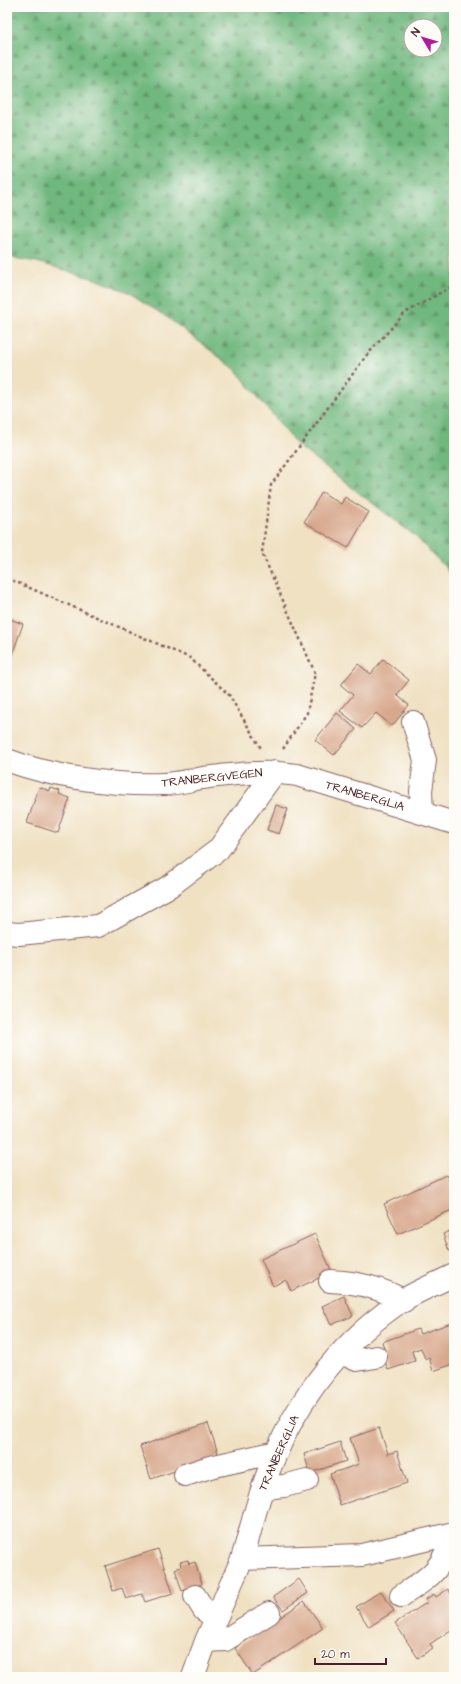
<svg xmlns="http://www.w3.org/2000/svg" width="461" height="1684" viewBox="0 0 461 1684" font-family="'Architects Daughter',sans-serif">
	<defs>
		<pattern id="forest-firs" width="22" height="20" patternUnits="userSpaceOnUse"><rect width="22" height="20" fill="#70b87e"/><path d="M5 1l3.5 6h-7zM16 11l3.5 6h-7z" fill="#5e9567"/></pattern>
	</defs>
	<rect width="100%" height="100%" fill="#fdfcf7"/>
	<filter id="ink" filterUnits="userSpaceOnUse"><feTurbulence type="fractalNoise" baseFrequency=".025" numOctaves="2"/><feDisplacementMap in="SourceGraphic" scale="8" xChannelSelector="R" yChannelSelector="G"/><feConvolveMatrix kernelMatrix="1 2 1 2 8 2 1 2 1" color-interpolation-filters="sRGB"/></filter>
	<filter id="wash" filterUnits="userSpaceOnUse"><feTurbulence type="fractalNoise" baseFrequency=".012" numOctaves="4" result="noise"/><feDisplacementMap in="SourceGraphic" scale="16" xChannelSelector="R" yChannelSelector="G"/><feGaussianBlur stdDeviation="0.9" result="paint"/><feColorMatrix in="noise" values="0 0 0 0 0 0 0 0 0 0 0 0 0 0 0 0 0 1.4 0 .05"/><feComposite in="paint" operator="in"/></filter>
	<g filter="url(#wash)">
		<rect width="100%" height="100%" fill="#f0e1c3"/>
		<path fill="url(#forest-firs)" stroke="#5d6c54" fill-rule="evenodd" d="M7 7H454V580L444 566 415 536 298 446 235 369 168 318 128 292 98 280 37 262 7 257ZM411 26H435V50H411Z"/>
		<g id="blocks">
			<path fill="#d8a88d" d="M322 492 341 504 345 497 369 512 348 548 304 522Z
				M7 618 23 624 7 670Z
				M383 659 409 680 397 695 409 705 392 726 376 713 362 728 340 711 353 695 341 685 358 664 371 674Z
				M7 671 12 673 7 685Z
				M337 713 356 729 334 755 315 740Z
				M39 787 50 791 51 788 60 791 59 794 70 798 58 833 27 823Z
				M276 805 288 809 279 834 267 830Z
				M446 1175 454 1192V1209L398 1234 384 1204Z
				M454 1229V1249L449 1251 443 1234Z
				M315 1234 332 1272 291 1291 286 1280 273 1286 261 1259Z
				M344 1296 353 1316 331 1325 322 1306Z
				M454 1322V1364L433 1371 429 1357 425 1359 421 1348 412 1351 415 1361 388 1370 383 1355 386 1354 382 1342 418 1329 420 1334Z
				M208 1423 219 1456 151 1479 140 1446Z
				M379 1428 388 1454 397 1451 407 1483 340 1505 330 1474 359 1464 350 1438Z
				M340 1442 346 1461 310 1473 304 1454Z
				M158 1549 173 1593 145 1602 142 1594 126 1599 122 1588 113 1591 105 1566Z
				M188 1560 189 1564 195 1562 202 1584 182 1591 175 1569 181 1567 180 1562Z
				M299 1579 308 1593 283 1610 273 1597Z
				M448 1589 454 1598V1628L430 1644 433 1648 418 1658 395 1623 428 1602 426 1599 434 1594 436 1597Z
				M381 1591 394 1611 369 1627 356 1607Z
				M304 1601 323 1628 253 1675 235 1648Z"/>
		</g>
	</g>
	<g filter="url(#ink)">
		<use href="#blocks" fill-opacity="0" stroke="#846360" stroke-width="1"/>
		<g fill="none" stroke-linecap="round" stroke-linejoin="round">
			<defs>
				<path id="minor" d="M413 722 425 760 421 791 422 813
					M7 760C51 777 116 786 163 784 177 784 190 780 203 778 234 774 266 770 297 775L454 823
					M7 933 19 934 98 926 170 886 218 850 275 772
					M330 1281C355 1282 382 1288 404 1301
					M341 1353 357 1360 376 1357
					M185 1475 210 1467 277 1452
					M263 1488 284 1486 307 1480
					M242 1559C250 1533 256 1506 265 1481 291 1408 334 1348 397 1304 414 1292 436 1284 454 1275
					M195 1596 204 1610 216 1618
					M401 1596C431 1576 442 1571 452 1534
					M206 1641 225 1640 269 1613
					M193 1677 206 1641 242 1559 362 1555 454 1533"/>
			</defs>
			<use href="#minor" stroke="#846360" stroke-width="24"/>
			<path stroke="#846360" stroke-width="2.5" stroke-dasharray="3 3" stroke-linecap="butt" d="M7 578 190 658 229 695 262 750
				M283 749 307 713 315 673 262 553 271 485 366 356 405 313 454 285"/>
			<use href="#minor" stroke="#fff" stroke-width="22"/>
		</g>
	</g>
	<g text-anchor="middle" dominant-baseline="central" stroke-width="3" stroke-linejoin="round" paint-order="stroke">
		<g font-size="12" fill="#4a1f2b" stroke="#fdfcf7">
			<text transform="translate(212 778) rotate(-6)">TRANBERGVEGEN</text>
			<text transform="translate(365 796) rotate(16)">TRANBERGLIA</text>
			<text transform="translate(279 1453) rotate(-66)">TRANBERGLIA</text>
		</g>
	</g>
	<rect width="461" height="1684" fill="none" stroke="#fdfcf7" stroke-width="24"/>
	<g transform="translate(423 38) rotate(308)"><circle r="19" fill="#fdfcf7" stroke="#b5a4a5"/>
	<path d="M0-3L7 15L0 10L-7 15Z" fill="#b5179e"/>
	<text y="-6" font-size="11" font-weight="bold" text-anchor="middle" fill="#4a1f2b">N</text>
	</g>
	<path d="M315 1658v6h71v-6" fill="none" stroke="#4a1f2b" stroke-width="2"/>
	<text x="321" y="1658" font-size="12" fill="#4a1f2b" stroke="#fdfcf7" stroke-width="3" paint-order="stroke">20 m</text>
</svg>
